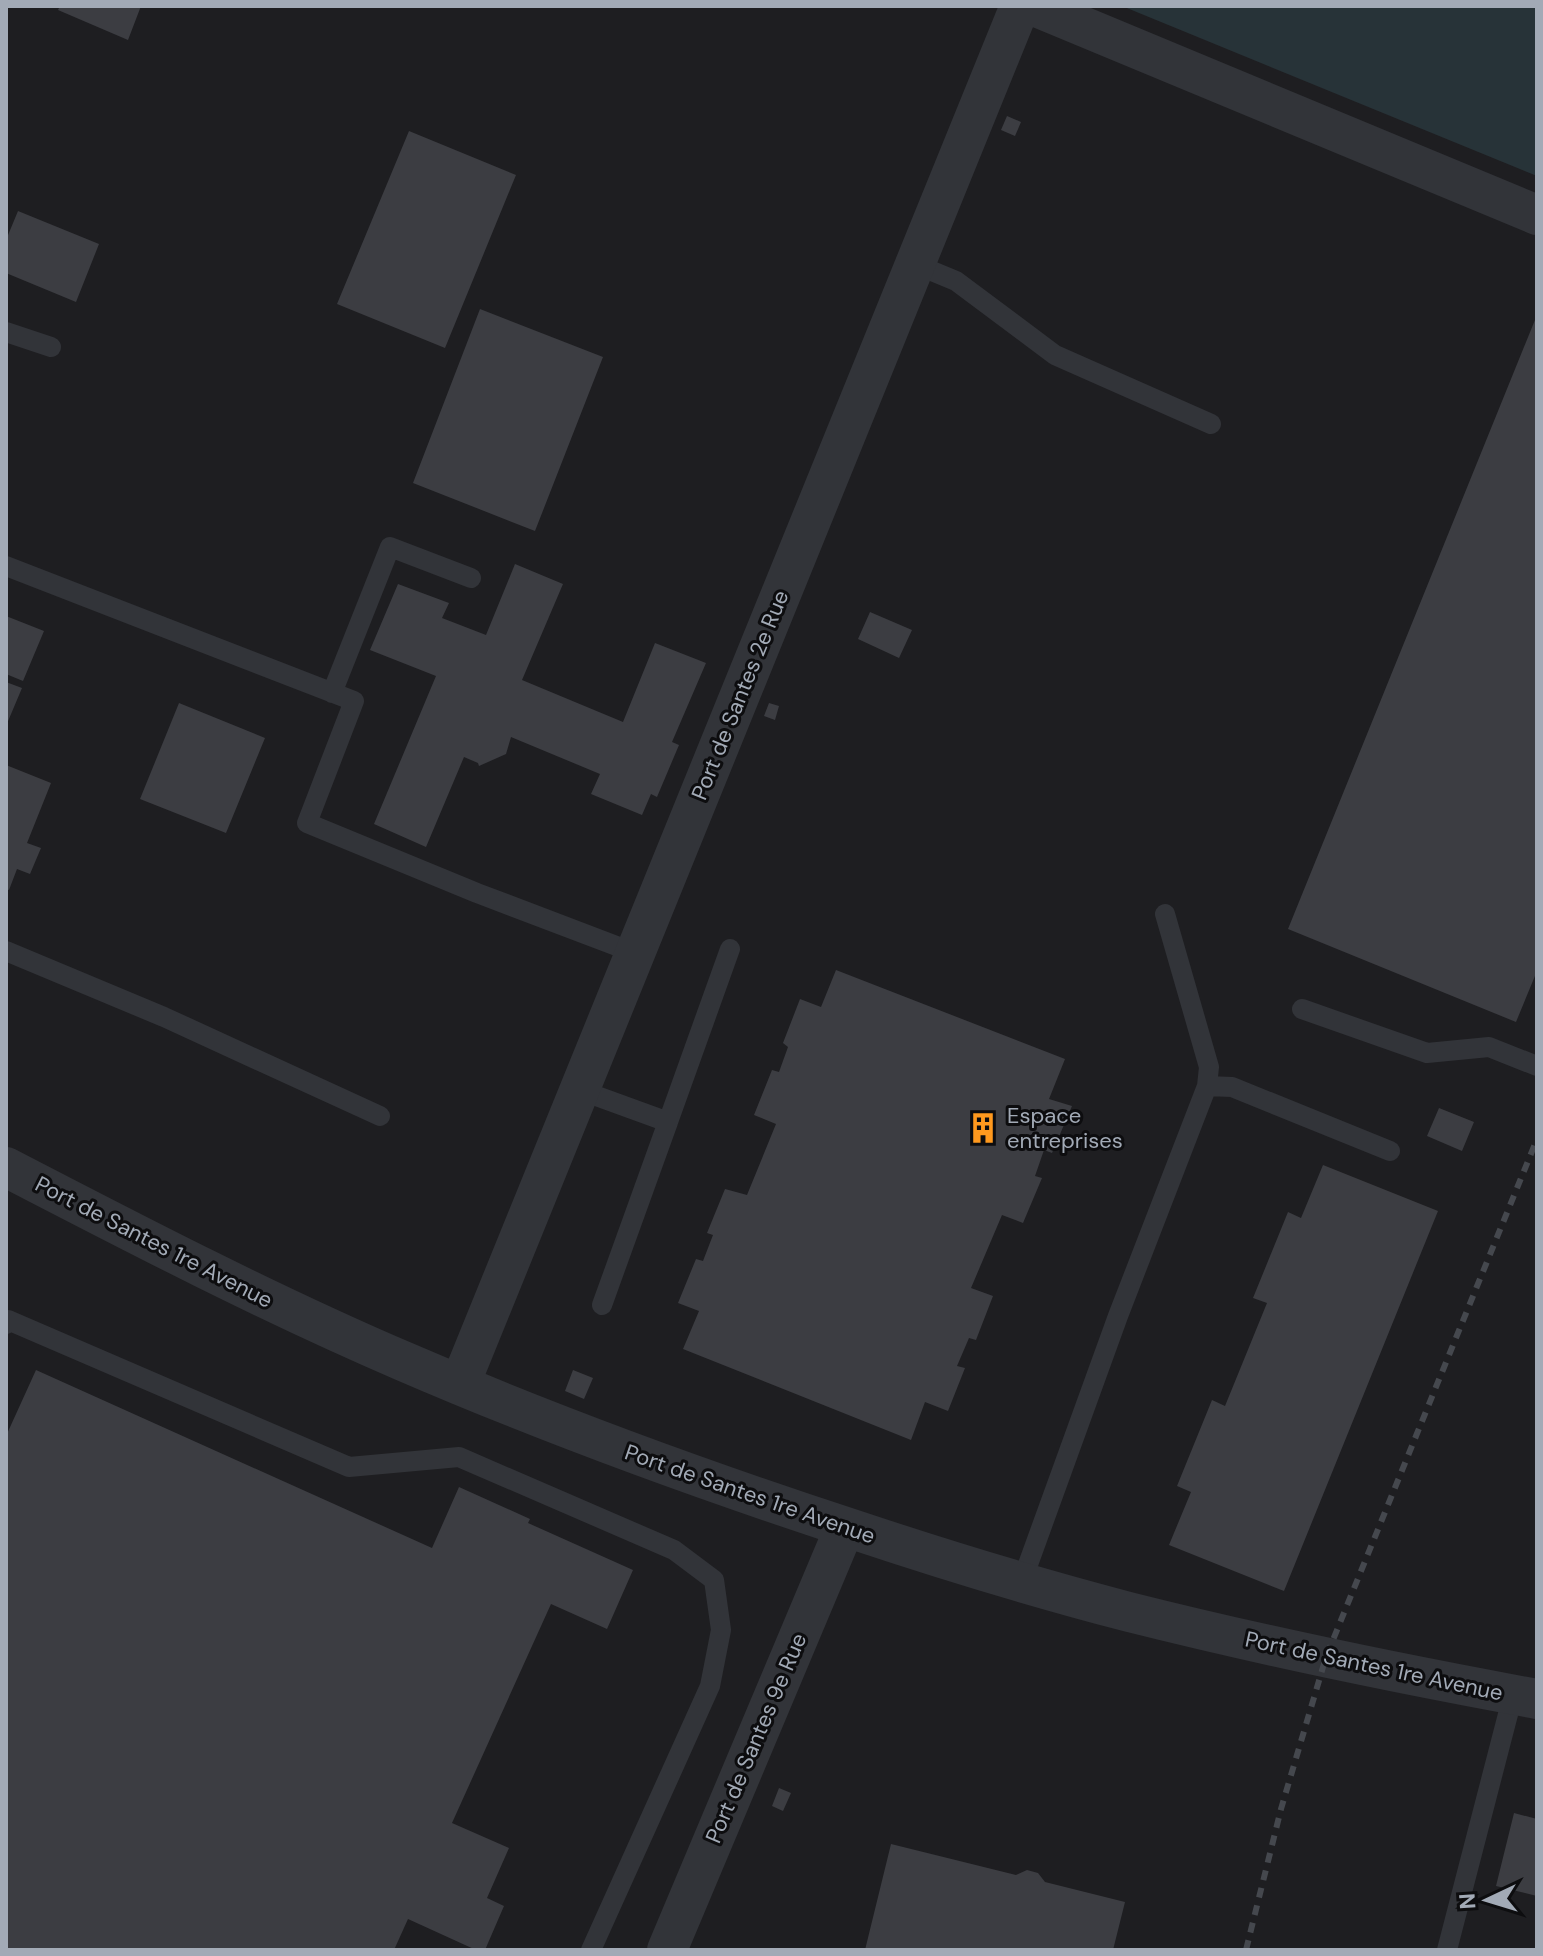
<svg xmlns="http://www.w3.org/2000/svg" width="1543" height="1956" viewBox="0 0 1543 1956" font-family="'DM Sans',sans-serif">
	<rect width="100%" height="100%" fill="#121214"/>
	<path fill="#1e1e21" d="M6 6H1362L1537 96V1950H6Z"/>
	<path fill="#273338" d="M1122 6H1537V176Z"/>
	<path fill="#3c3d42" d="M60 6H141L128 40 58 10Z
		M1007 116 1021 122 1015 136 1001 130Z
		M409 131 516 175 445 348 337 304Z
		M18 211 99 244 76 302 6 273V240Z
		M480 309 603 357 535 531 413 483Z
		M1537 315V971L1516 1022 1288 929Z
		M515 564 563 584 522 680 623 722 655 643 706 663 672 742 679 745 657 797 651 794 642 815 591 794 600 774 511 737 506 754 479 766 478 763 464 757 426 847 374 824 436 676 370 650 398 584 449 603 442 618 486 635Z
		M870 612 912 630 899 658 858 639Z
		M6 616 44 631 23 681 6 674Z
		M6 682 22 688 6 726Z
		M179 703 265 738 226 833 140 799Z
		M769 703 779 706 775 720 764 716Z
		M6 765 51 783 27 843 41 848 30 874 17 869 9 890 6 889Z
		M836 970 1065 1059 1049 1099 1072 1106 1052 1153 1044 1150 1035 1176 1042 1178 1023 1223 1002 1215 971 1288 993 1296 976 1340 969 1338 957 1366 965 1368 948 1411 925 1402 911 1440 683 1349 699 1311 678 1303 696 1259 703 1261 713 1235 707 1233 725 1189 747 1195 776 1124 754 1115 772 1070 779 1072 788 1047 783 1043 800 999 821 1007Z
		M1439 1108 1474 1122 1462 1151 1427 1136Z
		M1323 1165 1438 1211 1284 1591 1169 1545 1191 1492 1177 1486 1212 1400 1225 1406 1267 1303 1253 1298 1288 1212 1301 1218Z
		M36 1370 432 1548 459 1487 530 1519 528 1523 633 1570 607 1629 551 1604 452 1823 509 1848 487 1898 504 1906 485 1950H476L408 1919 394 1950H6V1436Z
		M573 1370 593 1378 584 1399 565 1391Z
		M779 1788 791 1793 783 1811 772 1806Z
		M1514 1813 1537 1819V1896L1496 1886Z
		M891 1844 1016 1875 1027 1870 1038 1873 1045 1882 1125 1902 1113 1950H865Z"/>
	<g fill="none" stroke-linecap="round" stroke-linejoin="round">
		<path stroke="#323439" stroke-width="20" d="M915 264 956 281 1055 355 1211 424
			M6 332 51 347
			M6 566 354 701 307 823 477 893 635 953
			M332 693 390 547 471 578
			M1165 914 1209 1067 1207 1086
			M6 951 164 1017 380 1116
			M1302 1009 1427 1053 1489 1047 1537 1066
			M580 1090 668 1122 602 1305
			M668 1122 730 949
			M6 1324 8 1320 349 1467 459 1457 674 1550 714 1580 721 1630 710 1686 591 1950
			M1022 1581 1118 1316 1207 1086 1232 1087 1390 1151
			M1447 1950 1513 1695"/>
		<path stroke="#323439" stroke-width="40" d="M1034 6 1537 215
			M6 1167C137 1235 268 1303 403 1361 551 1425 702 1480 855 1530 945 1560 1037 1588 1129 1612 1264 1646 1400 1674 1537 1699
			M460 1384 1020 6
			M667 1950 845 1527"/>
		<path stroke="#45484e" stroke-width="6" stroke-dasharray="10 8" stroke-linecap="butt" d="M1246 1950 1281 1809 1326 1657 1537 1139"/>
	</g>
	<defs>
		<symbol id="building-bare" viewBox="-9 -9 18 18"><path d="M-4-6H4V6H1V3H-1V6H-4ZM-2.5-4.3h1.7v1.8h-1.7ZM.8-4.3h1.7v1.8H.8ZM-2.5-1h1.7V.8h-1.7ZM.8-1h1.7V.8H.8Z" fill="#ff991e" stroke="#0d0d0f" stroke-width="2.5" paint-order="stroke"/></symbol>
	</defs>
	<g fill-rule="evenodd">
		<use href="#building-bare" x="961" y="1106" width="44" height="44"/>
	</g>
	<g text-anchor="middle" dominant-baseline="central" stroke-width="6" stroke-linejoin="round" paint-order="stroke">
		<g font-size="22" fill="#a2aab6" stroke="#0d0d0f">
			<text transform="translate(740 695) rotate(-68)">Port de Santes 2e Rue</text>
			<text transform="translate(154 1242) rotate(27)">Port de Santes 1re Avenue</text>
			<text transform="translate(750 1494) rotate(19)">Port de Santes 1re Avenue</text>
			<text transform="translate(1374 1666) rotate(12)">Port de Santes 1re Avenue</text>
			<text transform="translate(756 1738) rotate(-67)">Port de Santes 9e Rue</text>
		</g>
		<g font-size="22" fill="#a2aab6" stroke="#0d0d0f" text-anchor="start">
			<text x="1007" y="1115">Espace<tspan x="1007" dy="25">entreprises</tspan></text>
		</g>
	</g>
	<rect width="1543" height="1956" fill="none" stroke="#a2aab6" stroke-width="16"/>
	<g transform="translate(1487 1900) rotate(266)" stroke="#0d0d0f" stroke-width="6" paint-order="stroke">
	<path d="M0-6L14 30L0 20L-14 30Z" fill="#a2aab6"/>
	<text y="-12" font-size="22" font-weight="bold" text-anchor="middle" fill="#a2aab6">N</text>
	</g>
</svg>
